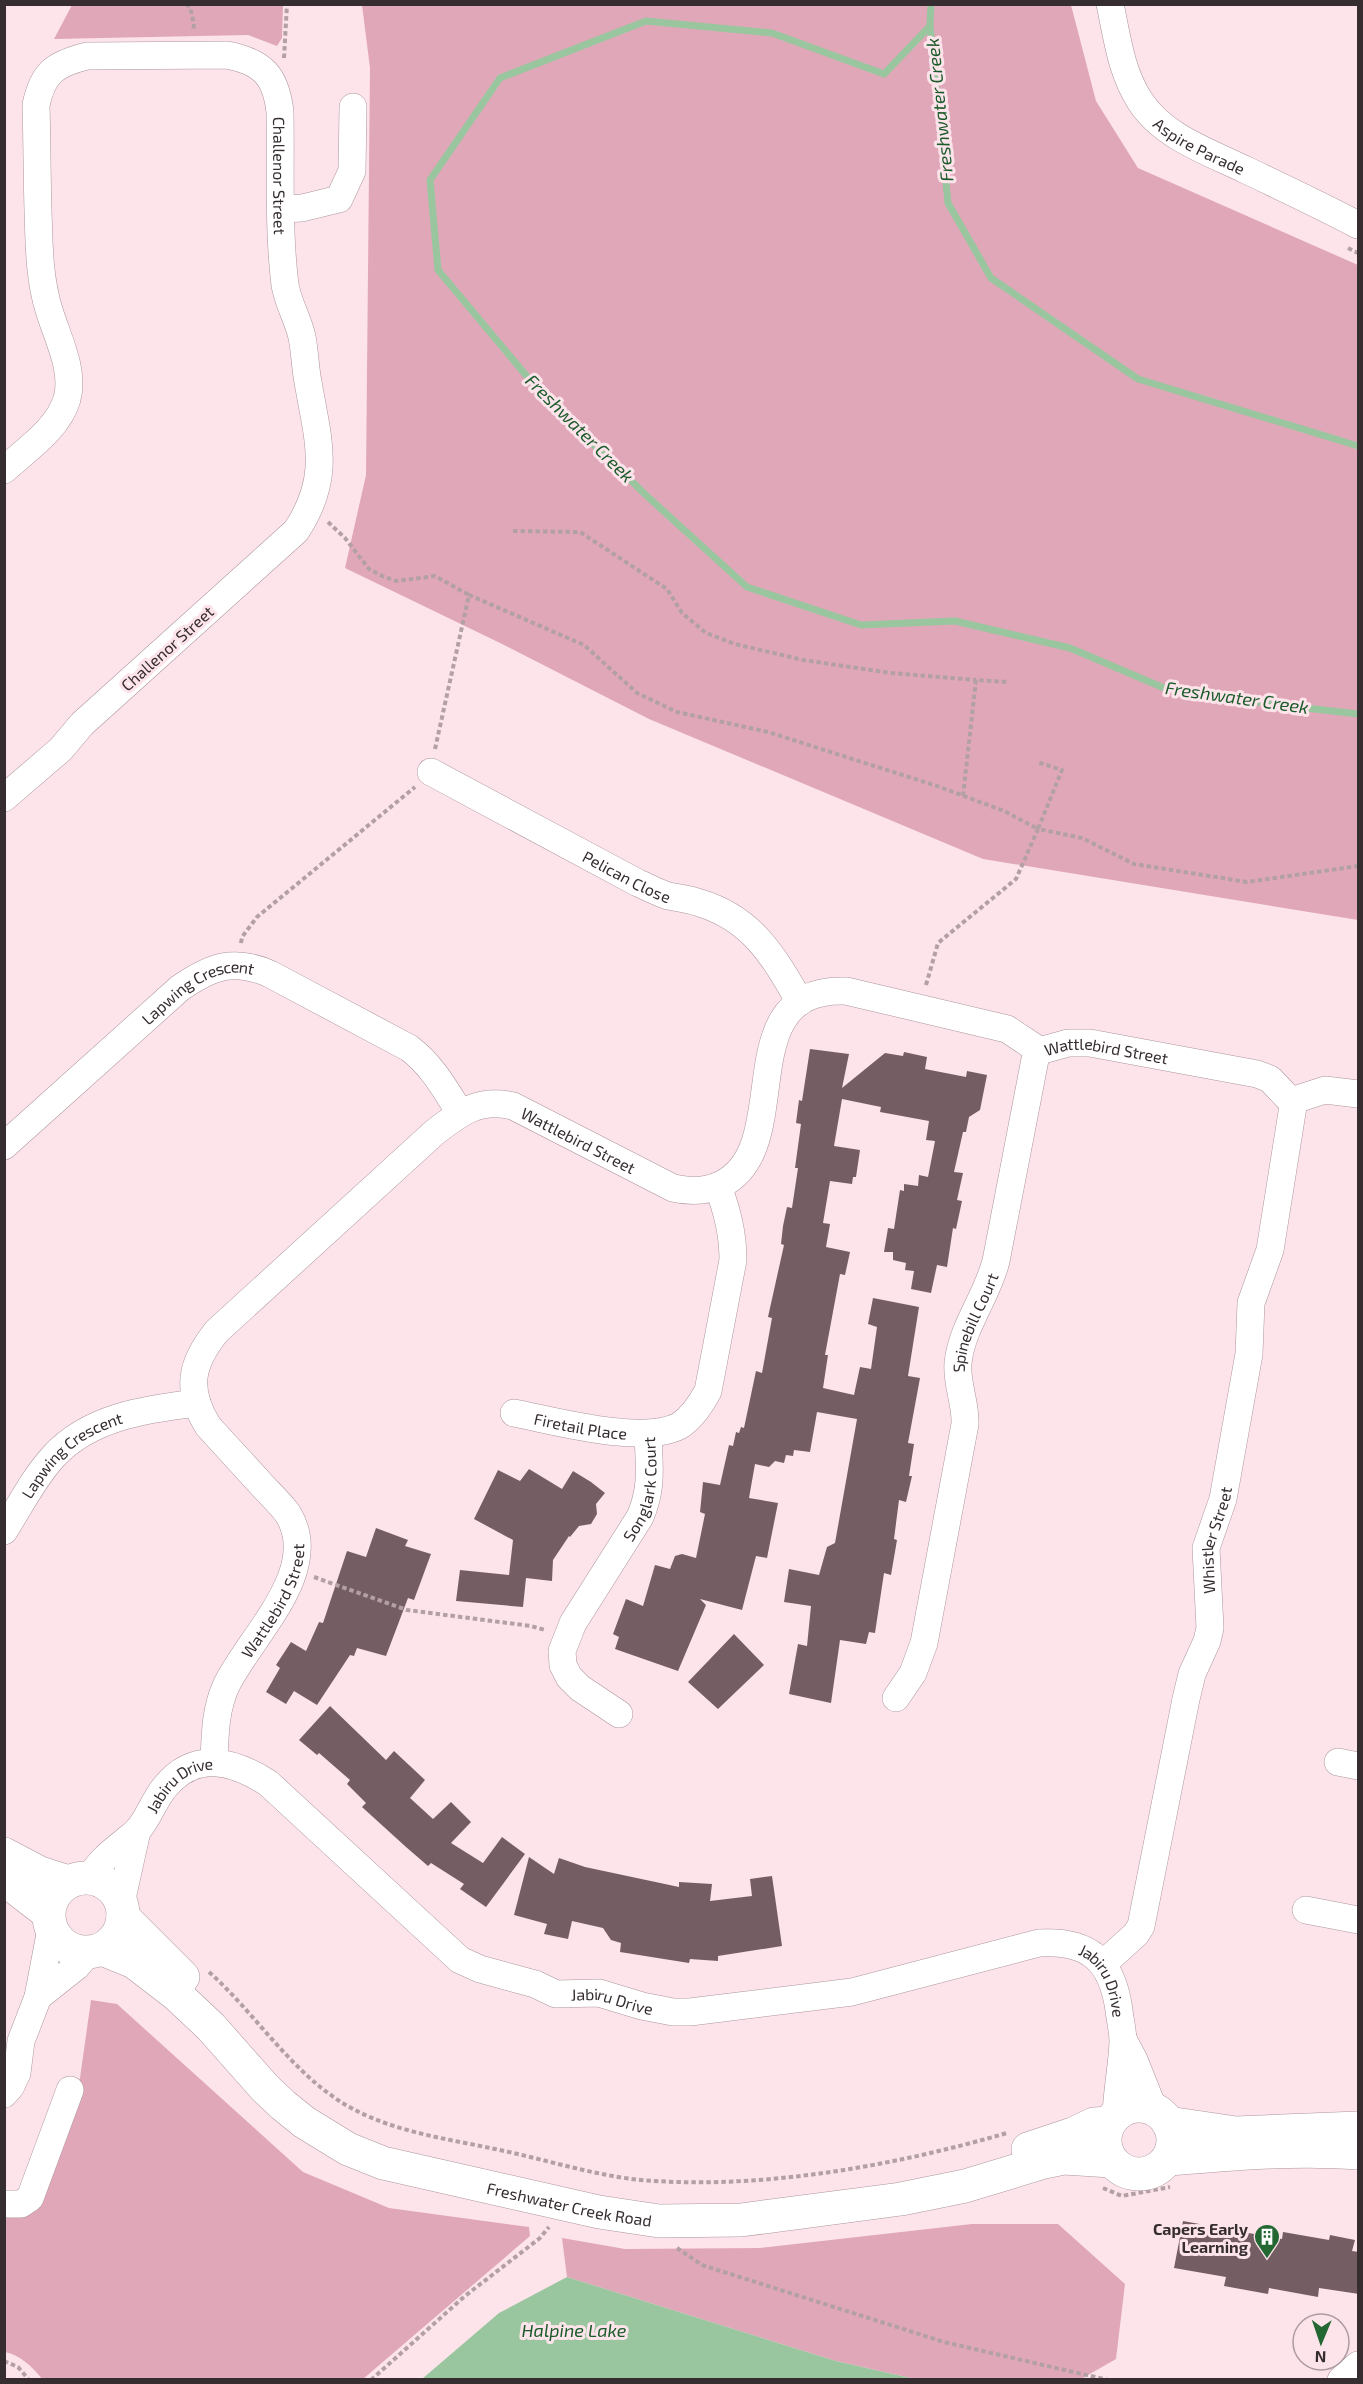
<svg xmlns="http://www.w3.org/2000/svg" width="1363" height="2384" viewBox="0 0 1363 2384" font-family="'Exo 2',sans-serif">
	<rect width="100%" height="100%" fill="#fde4eb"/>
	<path fill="#e0a7b8" d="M72 5H283L282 38 277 46 248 35 54 39Z
		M362 5H1071L1096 101 1138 168 1358 265V920L983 859 649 719 500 643 345 568 366 475 370 68Z
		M91 2000 117 2004 303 2172 389 2208 529 2227 530 2236 363 2379H42C33 2367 20 2355 5 2352V2207L45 2196 80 2078Z
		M972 2224H1058L1125 2284 1116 2359 1081 2379H915L836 2361 567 2277 562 2238 625 2249 760 2248Z"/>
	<path fill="#9ac69f" d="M567 2277 836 2361 915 2379H422L499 2313Z"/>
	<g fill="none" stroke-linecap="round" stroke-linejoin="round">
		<path stroke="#9ac69f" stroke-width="7" d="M931 4 930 26 948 203 991 278 1138 379 1358 446
			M930 26 884 74 772 33 646 21 500 78 430 180 438 270 545 398 648 497 747 587 861 625 955 621 1070 648 1164 688 1272 704 1358 714"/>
	</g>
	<path fill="#745e64" d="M810 1049 849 1054 842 1088 885 1053 903 1056 904 1052 927 1057 925 1069 966 1077 967 1071 987 1075 980 1110 969 1117 966 1132H963L954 1172 963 1173 957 1200 962 1201 956 1229 953 1228 947 1267 937 1265 931 1293 911 1289 914 1271 905 1270 906 1263 893 1260V1252H884L888 1228 894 1229 900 1190 904 1191V1184L918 1186 919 1175 928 1177 935 1141 926 1140 929 1121 880 1112 881 1107 842 1099 834 1146 860 1150 856 1177H853L852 1184 830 1181 823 1223 830 1224 826 1247 850 1252 845 1275 840 1274 825 1355H828L823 1388 854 1395 860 1367 871 1369 877 1327 868 1324 873 1298 919 1307 908 1376 920 1378 908 1443 914 1444 909 1476H912L906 1502 899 1500 894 1539 897 1540 891 1575 884 1573 875 1633 869 1632 866 1644 840 1640 831 1703 789 1694 798 1644 807 1646 811 1606 784 1602 789 1569 819 1575 827 1547 835 1543 857 1419 817 1412 810 1452 794 1450 793 1456 786 1455 784 1463 775 1461 769 1467 755 1464 749 1498 778 1503 767 1558 756 1556 742 1610 700 1599 706 1605 678 1671 615 1649 619 1637 613 1634 626 1599 643 1606 655 1565 670 1569 675 1556 682 1554 696 1558 705 1514 700 1512 703 1482 720 1485 729 1445 733 1446 736 1432 739 1433 741 1427 744 1428 756 1371 762 1373 772 1318 768 1317 784 1245 781 1244 783 1226 787 1207 792 1208 798 1168H795L801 1124 796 1123 799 1100 802 1101Z
		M529 1469 562 1489 573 1471 591 1482 605 1493 596 1504 597 1514 591 1524 579 1526 570 1537 569 1536 553 1560 552 1581 526 1578 523 1607 456 1601 460 1570 509 1575 513 1540 474 1519 498 1470 520 1481Z
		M376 1528 408 1540 405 1546 431 1554 414 1600 408 1598 386 1656 357 1648 354 1656 350 1655 317 1705 294 1691 286 1704 266 1692 280 1668 276 1665 291 1642 306 1651 319 1622 323 1623 347 1551 366 1557Z
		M734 1634 764 1665 718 1709 688 1682Z
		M330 1706 386 1760 394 1751 425 1780 410 1798 433 1819 451 1802 471 1822 451 1843 483 1863 502 1837 525 1854 486 1907 460 1889 464 1884 431 1863 428 1866 406 1847 362 1807 366 1803 347 1784 350 1780 319 1753 317 1755 299 1740Z
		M529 1857 554 1874 559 1858 585 1867 679 1887V1882L712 1884 710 1901 752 1896 750 1879 772 1876 782 1946 718 1956V1961L690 1959 689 1963 620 1952 621 1943 611 1940 603 1928 572 1921 568 1939 544 1934 547 1924 514 1915Z
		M1183 2221 1282 2239 1283 2232 1329 2240 1330 2235 1355 2240 1352 2251 1359 2252V2294L1319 2288 1318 2297 1269 2288 1268 2294 1224 2286 1226 2277 1174 2268Z"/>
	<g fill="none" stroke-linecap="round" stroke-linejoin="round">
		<defs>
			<g id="minor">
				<path id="s1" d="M1110 4C1117 37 1121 72 1140 101 1163 137 1209 152 1246 170 1284 188 1322 206 1358 225"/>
				<path d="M282 209 302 208 339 199 352 171 353 107"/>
				<path id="s2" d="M4 470C27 449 58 429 67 399 75 370 57 337 49 310 39 278 39 243 38 210 37 175 37 140 36 105 43 72 55 64 87 56L227 55C263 62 276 76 280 112 281 170 278 228 285 285 288 303 298 319 302 337 305 352 305 367 308 382 318 441 332 477 296 531L82 724 61 749 4 798"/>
				<path id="s3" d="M431 772 638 883C648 887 658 893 668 896 679 898 690 899 700 903 753 919 774 957 800 1002"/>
				<path id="s4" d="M4 1146 180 988C212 966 234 958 270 974L409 1048C432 1065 445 1089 460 1113"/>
				<path id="s5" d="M514 1413C555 1421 642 1445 679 1426 692 1418 701 1404 708 1391L733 1260C733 1233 727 1211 718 1186"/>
				<path id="s6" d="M4 1531C20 1506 33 1479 53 1457 89 1417 146 1409 197 1403"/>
				<path id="s7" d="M896 1698 913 1673 924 1643 965 1424C966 1403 956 1383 958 1363 962 1326 987 1297 996 1261L1037 1049"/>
				<path id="s8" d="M619 1714 580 1688 569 1677 563 1665 562 1651 573 1623 640 1517C653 1487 649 1466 648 1434"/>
				<path id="s9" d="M214 1762C215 1736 215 1710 226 1686 250 1636 323 1571 288 1514 280 1503 269 1493 260 1483 243 1464 225 1445 208 1426 185 1389 191 1363 217 1331L435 1132C461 1112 479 1098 513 1106L673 1188C690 1192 706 1192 722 1184 798 1146 726 987 846 991L1007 1029 1037 1049 1043 1050 1068 1043H1090L1257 1074 1270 1079 1288 1098 1294 1100 1325 1090 1358 1094"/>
				<path d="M1338 1762 1358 1766"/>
				<path id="s10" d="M89 1879C98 1863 110 1853 124 1842 128 1838 134 1835 138 1830 149 1817 154 1800 165 1787 195 1750 234 1761 268 1783L460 1960 480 1969 535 1984 556 1994 599 1993 642 2006 673 2012H690L852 1992 1039 1943C1089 1940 1112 1960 1119 2010 1120 2020 1123 2031 1123 2042 1122 2066 1117 2090 1116 2115"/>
				<path d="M121 1903 137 1831"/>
				<path d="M1306 1910 1358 1920"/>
				<path id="s11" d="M1103 1964 1136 1934 1141 1926 1186 1699 1192 1674 1207 1641 1210 1628 1206 1548 1223 1499 1249 1354 1251 1303 1270 1250 1294 1100"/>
				<path d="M38 1997 77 1966 89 1952"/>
				<path d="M1124 2041 1134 2060 1154 2110"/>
				<path d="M4 2094 11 2086 17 2073 21 2041 38 1997 51 1929"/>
				<path d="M4 2204H21L30 2198 70 2090"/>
				<path d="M1341 2380 1358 2365"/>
			</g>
			<g id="major">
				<path d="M4 1854 40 1873 68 1882"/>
				<circle cx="86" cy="1915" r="37"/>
				<path d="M4 1879 48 1913"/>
				<path d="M123 1917 183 1977"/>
				<path id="s12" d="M102 1949 134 1962 177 1995 211 2027 265 2088 283 2105 304 2122 348 2149 383 2163 599 2212 659 2221 741 2220 901 2199 965 2186 1044 2162 1064 2158 1111 2161"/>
				<circle cx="1139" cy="2140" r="34"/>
				<path d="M1168 2123 1236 2133 1358 2128"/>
				<path d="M1028 2149 1073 2134 1094 2124 1109 2123"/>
				<path d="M1168 2159C1231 2154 1294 2148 1358 2153"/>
			</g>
		</defs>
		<use href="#minor" stroke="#ac959c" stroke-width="28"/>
		<use href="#major" stroke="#ac959c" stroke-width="34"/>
		<path stroke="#b3a0a5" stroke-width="4" stroke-dasharray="4.5 3" stroke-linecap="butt" d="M7 4H13
			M186 4 190 7 194 24 193 31
			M284 58 287 4
			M1348 248 1358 253
			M328 522 345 538 369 569 384 577 397 581 435 576 469 595
			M513 531 580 532 667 589 682 613 706 633 735 644 803 660 891 673 976 680
			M435 749 469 595 584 645 637 693 677 712 768 732 937 786 1004 811 1038 829 1062 770 1037 762
			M963 796 976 680 1008 682
			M241 943 242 937 257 917 415 787
			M926 985 938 943 1016 879 1038 829 1082 838 1134 864 1247 882 1358 866
			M314 1577 407 1610 531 1626 545 1630
			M209 1972C255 2013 288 2068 341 2102 387 2131 443 2138 495 2149 544 2159 592 2175 641 2180 761 2190 893 2166 1007 2133
			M1103 2188 1122 2196 1170 2187
			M677 2248 702 2265 944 2342 1108 2380
			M4 2361 18 2367 29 2380
			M371 2380 465 2296 540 2238 549 2227"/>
		<use href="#minor" stroke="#fff" stroke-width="27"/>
		<use href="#major" stroke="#fff" stroke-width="33"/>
	</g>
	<defs>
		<symbol id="building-pin" viewBox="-11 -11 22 30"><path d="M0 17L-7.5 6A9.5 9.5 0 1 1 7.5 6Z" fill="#236733" stroke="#fde4eb"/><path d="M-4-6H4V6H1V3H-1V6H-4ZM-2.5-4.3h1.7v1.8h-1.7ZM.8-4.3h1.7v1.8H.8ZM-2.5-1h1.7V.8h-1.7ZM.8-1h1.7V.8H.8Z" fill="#fff"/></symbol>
	</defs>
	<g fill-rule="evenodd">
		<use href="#building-pin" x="1252" y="2222" width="30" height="40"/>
	</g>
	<g text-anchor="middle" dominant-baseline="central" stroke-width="6" stroke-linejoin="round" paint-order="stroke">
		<g font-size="16" fill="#362d30" stroke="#fde4eb">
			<text stroke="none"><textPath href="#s1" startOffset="178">Aspire Parade</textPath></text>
			<text stroke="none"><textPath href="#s2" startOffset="760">Challenor Street</textPath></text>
			<text transform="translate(167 648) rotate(-42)">Challenor Street</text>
			<text stroke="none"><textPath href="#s3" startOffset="222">Pelican Close</textPath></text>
			<text stroke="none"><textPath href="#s4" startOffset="252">Lapwing Crescent</textPath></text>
			<text stroke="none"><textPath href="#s9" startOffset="1630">Wattlebird Street</textPath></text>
			<text stroke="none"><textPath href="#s9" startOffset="948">Wattlebird Street</textPath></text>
			<text stroke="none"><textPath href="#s7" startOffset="390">Spinebill Court</textPath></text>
			<text stroke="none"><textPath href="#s5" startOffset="68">Firetail Place</textPath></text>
			<text stroke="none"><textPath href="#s6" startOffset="105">Lapwing Crescent</textPath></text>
			<text stroke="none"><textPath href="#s8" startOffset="273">Songlark Court</textPath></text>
			<text stroke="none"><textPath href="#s11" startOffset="450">Whistler Street</textPath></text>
			<text stroke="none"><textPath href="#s9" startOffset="176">Wattlebird Street</textPath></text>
			<text stroke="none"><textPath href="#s10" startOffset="134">Jabiru Drive</textPath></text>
			<text stroke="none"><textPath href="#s10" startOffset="1176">Jabiru Drive</textPath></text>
			<text stroke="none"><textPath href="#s10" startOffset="656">Jabiru Drive</textPath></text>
			<text stroke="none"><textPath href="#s12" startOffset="549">Freshwater Creek Road</textPath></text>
		</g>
		<g font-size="16" font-weight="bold" fill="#362d30" stroke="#fde4eb" text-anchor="end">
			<text x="1248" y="2228">Capers Early<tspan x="1248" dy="18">Learning</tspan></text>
		</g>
		<g font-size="18" font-style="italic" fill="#1a5b2a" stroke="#fde4eb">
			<text transform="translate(939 110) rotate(-96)">Freshwater Creek</text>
			<text transform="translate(580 428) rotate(45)">Freshwater Creek</text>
			<text transform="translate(1237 697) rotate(8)">Freshwater Creek</text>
			<text x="574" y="2330">Halpine Lake</text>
		</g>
	</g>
	<rect width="1363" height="2384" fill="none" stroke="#362d30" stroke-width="12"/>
	<g transform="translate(1321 2342) rotate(182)"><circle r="28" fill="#fde4eb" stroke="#ad9ba0" stroke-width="1.5"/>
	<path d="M0-4.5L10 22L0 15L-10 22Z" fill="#236733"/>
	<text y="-9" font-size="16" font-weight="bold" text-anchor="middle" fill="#362d30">N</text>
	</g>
</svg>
